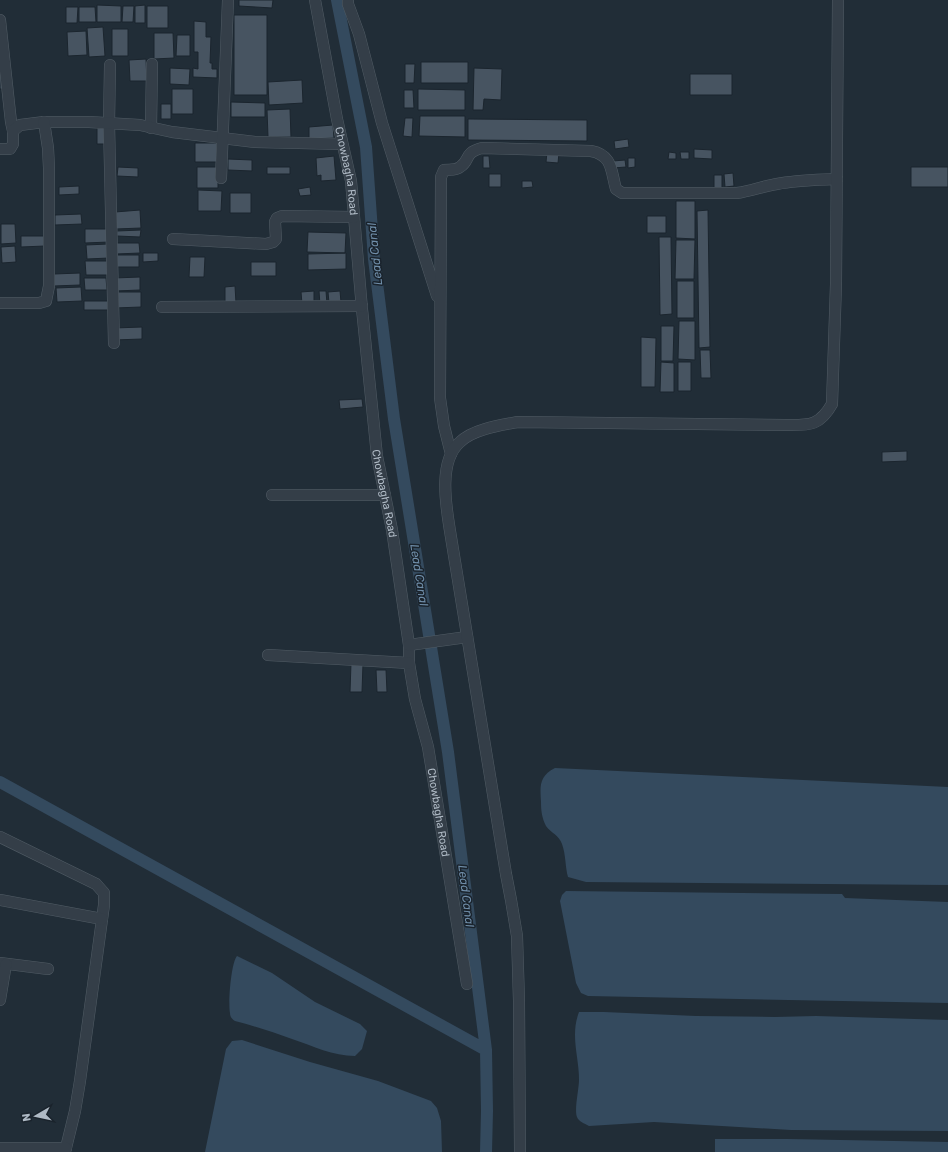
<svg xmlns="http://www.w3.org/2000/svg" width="948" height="1152" viewBox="0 0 948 1152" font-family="Rubik,sans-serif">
	<rect width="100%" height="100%" fill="#212d37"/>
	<path fill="#344a5e" d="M555 768 948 787V885L586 882 568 877C565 866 566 855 562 844 559 835 551 833 546 826 542 818 541 811 541 802 540 786 539 776 555 768Z
		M566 891 842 894 845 898 948 902V1003L588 996 581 993 576 983 560 901 562 895Z
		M237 956 272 973 315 1002 360 1024 367 1031 362 1049 355 1056C333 1056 313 1046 292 1039 273 1032 254 1026 235 1021 232 1019 230 1017 230 1013 228 1003 231 963 237 956Z
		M579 1012H604L696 1016 775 1017 816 1016 948 1020V1131L791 1130 654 1122 589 1126C584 1123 579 1122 577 1117 574 1110 579 1089 579 1080 579 1056 570 1036 579 1012Z
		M242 1040 310 1062 378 1081 431 1101 437 1108 441 1121 442 1152H205L226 1049 232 1041Z
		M715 1139H788L948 1142V1152H715Z"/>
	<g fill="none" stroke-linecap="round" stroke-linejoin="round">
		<path stroke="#344a5e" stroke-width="12" d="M337 0 366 147 374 259 394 419 448 752 486 1050 487 1111 486 1152
			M0 782 486 1050"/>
	</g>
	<path fill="#475461" stroke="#1b252e" d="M239 0H273L272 8 239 6Z
		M97 5 121 6V22H97Z
		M145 5V23H135V6Z
		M123 6H134L133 22H122Z
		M147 6H168V28H147Z
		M66 7H78L77 23H66Z
		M79 7H95L96 22H79Z
		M234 15H267V95H234Z
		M194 21 206 22V37H211L210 63H212V69H217V78L193 77V68L198 69V52H194Z
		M103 27 105 56 89 57 87 28Z
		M112 29H128V56H112Z
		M86 31 87 55 68 56 67 32Z
		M154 33H173L174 58 154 59Z
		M177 35H190V56H176Z
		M146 59 147 81H130L129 60Z
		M421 62H468V83H421Z
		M405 64H415L414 83H405Z
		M170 68 190 69 189 85 170 84Z
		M474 68 502 69 501 100 484 99 483 110H473Z
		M0 72H3V89H0Z
		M690 74H732V95H690Z
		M302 80 303 103 269 105 268 82Z
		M172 89H193V114H172Z
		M418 89 465 90V110H418Z
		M404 90H413L414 108H404Z
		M231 102 265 103V117H231Z
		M161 104H171V119H161Z
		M290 109 291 137H268L267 110Z
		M420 116H465V137L419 136Z
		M405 118H413L412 137 403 136Z
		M468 119 587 120V141L468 140Z
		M333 125 334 138 309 139V127Z
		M97 128H108L109 144H97Z
		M628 139 629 147 615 149 614 141Z
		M195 143H217L218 162H195Z
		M694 149 712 150V159L694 158Z
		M547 152 559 153 558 163 546 162Z
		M669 152 676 153V159H668Z
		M680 152H689V159H681Z
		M334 156 336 180 321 181V175L317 176 316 158Z
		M483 156H489L490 168H483Z
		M628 158H635V167L628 168Z
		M228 159 252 160V171L228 170Z
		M625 160 626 167 613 168V161Z
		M118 167 138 168V177L117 176Z
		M197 167H218V188H197Z
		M267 167H290V174H267Z
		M911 167H948V187H911Z
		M733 173 734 186 725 187 724 174Z
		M489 174H501V187H489Z
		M714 175H722V188H714Z
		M522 181H532L533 187 522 188Z
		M79 186V194L59 195V187Z
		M310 187 311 195 300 196 298 189Z
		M198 190 222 191 221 211H198Z
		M230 193H251V213H230Z
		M676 201H695V239L676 238Z
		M140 210 141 228 116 229 115 212Z
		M708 210 710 347 699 348 697 211Z
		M81 214 82 224 55 225V215Z
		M647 216H666V233H647Z
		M1 224H15L16 243 1 244Z
		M85 229H109V242L85 243Z
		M141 230 140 237 117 236V231Z
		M308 232 346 233 345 253 307 252Z
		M21 236H45V246L21 247Z
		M659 237H671L672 314 660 315Z
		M676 240H695L694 279H675Z
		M116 243H139L140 253 116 254Z
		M108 244 109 258 87 259 86 245Z
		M15 246 16 262 2 263 1 247Z
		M143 253H158V261L143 262Z
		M346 253V269L308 270V254Z
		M116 255H139V267H116Z
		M190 257H205L204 277H189Z
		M85 261H108V275H86Z
		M251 262H276V276H251Z
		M80 273V285L54 286V274Z
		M140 277V290L115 291 114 278Z
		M84 278H106L107 290H85Z
		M677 281H694V318H677Z
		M235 286 236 303 225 304V287Z
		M81 287 82 301 57 302 56 288Z
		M314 291V303L302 304 301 292Z
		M319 291H326L327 304 320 305Z
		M340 291 341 302 329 303 328 292Z
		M114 292H141V307L115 308Z
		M84 301H108V310H84Z
		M679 321H695V360L678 359Z
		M661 326H674L673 361H661Z
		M142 327V339L114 340V328Z
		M641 337 656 338 655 387H641Z
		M700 350H710L711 378H701Z
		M661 362 674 363V392H660Z
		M678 362H691V391H678Z
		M362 399 363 407 340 409 339 400Z
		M907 451V461L882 462V452Z
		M351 663 363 664 362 692H350Z
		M376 670H386L387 692H377Z"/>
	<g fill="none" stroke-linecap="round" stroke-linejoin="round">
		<defs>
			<g id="minor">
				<path id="s1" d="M315 0 337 119 351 181 362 309 377 456 392 530 409 645V663L415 699 428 747 467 984"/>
				<path d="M348 0V4L359 34 382 123 437 296"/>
				<path d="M0 20 11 122 13 131"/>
				<path d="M110 65 109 124 114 343"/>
				<path d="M151 128 152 64"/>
				<path d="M0 149H10L13 144V131L20 125 44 122H89L140 125 172 132 255 142 342 144"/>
				<path d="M221 178 228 0"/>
				<path d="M173 239 266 244 273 242 276 239 275 222 277 218 282 216 354 217"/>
				<path d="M0 303H39L46 301 49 286V168L48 148 44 122"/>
				<path d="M162 307 362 306"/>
				<path d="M451 454 444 426 440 398 441 177 444 170C449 169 455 171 460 167 471 160 463 153 482 148L591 151C613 155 611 172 616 189L622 193H737C751 191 764 186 777 184 797 180 817 180 837 179"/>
				<path d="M272 495H385"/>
				<path d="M409 645 467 637"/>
				<path d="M268 655 409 663"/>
				<path d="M0 837 96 884 104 893V905L80 1081 75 1111 65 1152"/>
				<path d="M0 900 102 919"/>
				<path d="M0 963 48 969"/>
				<path d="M0 1000 6 964"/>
				<path d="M0 1148H66"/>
				<path d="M520 1152 519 1001 517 936 511 900 506 874 450 531C446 506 438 461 460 442 473 429 501 425 518 422L785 425C808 425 819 427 832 404L836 284 838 0"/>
			</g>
		</defs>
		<use href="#minor" stroke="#515c65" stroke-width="12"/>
		<use href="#minor" stroke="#343e48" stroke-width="11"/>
	</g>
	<g text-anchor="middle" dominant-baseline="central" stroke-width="3" stroke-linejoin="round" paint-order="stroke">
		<g font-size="11" fill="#aeb9c4" stroke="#1a232c">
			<text stroke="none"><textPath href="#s1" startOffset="174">Chowbagha Road</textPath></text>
			<text stroke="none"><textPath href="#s1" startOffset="499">Chowbagha Road</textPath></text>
			<text stroke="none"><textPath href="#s1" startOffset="823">Chowbagha Road</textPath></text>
		</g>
		<g font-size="12" font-style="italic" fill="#6f8da8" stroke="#1a232c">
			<text transform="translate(375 254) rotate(-96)">Lead Canal</text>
			<text transform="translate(419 575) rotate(81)">Lead Canal</text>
			<text transform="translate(466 896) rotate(83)">Lead Canal</text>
		</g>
	</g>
	<g transform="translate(36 1116) rotate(261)" stroke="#1a232c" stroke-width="3" paint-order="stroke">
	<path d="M0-3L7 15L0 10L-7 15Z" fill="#aeb9c4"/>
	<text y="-6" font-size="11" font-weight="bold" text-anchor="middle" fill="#aeb9c4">N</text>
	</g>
</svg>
